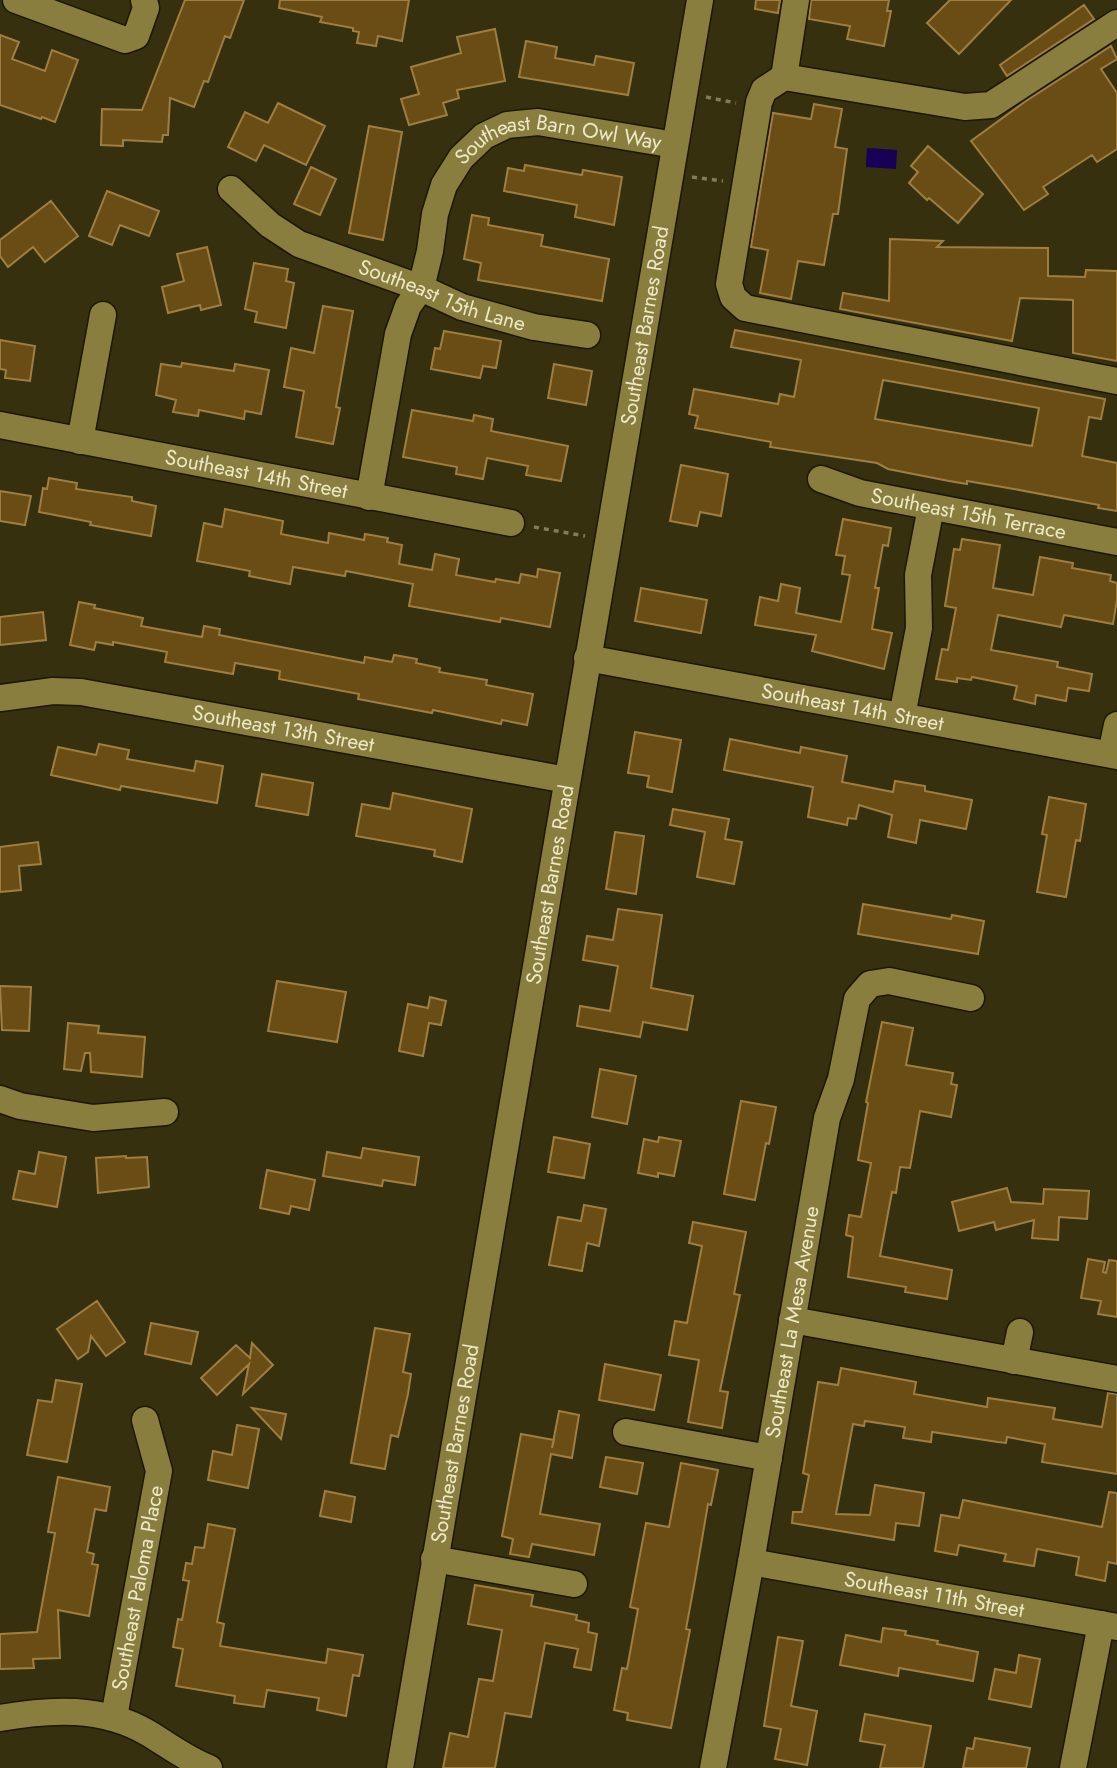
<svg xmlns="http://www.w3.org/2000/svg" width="1117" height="1768" viewBox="0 0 1117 1768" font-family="Jost,sans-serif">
	<rect width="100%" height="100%" fill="#36300e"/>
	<path fill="#170056" d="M867 148 897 150 896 169 866 167Z"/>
	<path fill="#6a4d14" stroke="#9f7e44" stroke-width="2" fill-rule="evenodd" d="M185 0H244L230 38 225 36 208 82 204 81 194 107 170 98 168 135H163L162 142 123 140V146L101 145 102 109 142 110Z
		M280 0H409L402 41 378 36 376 46 357 43 359 32 353 31V28L320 22 322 17 279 8Z
		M756 0H780L778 13 755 9Z
		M811 0H889L887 11H891L884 46 847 39 850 26 809 19Z
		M950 0H1011L959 54 927 23Z
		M1084 5 1094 19 1007 76 1000 65Z
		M495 29 505 81 457 90 459 98 443 103 447 115 409 125 401 99 419 94 411 67 461 53 457 37Z
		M0 35 19 42 12 59 45 71 52 50 78 60 55 122 42 117 41 119 0 105Z
		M526 41 557 47 555 58 594 65 596 56 634 63 628 95 519 77Z
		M1111 46 1117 59 1101 69 1117 93V149L1097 162 1092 155 1043 187 1048 194 1024 210 971 141 1026 101Z
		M278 103 325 126 306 165 264 145 256 161 228 147 245 112 268 123Z
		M814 104 842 109 835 147 847 149 838 214H833L824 265 798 261 791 299 760 293 768 250 751 247 773 113 811 119Z
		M369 126 402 132 383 240 349 233Z
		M928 146 983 194 958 223 929 198 927 200 909 183 918 172 911 166Z
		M525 165 582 175 583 170 622 177 614 225 575 217 577 205 504 191 508 168 524 171Z
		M311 167 336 179 320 215 294 204Z
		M107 191 159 211 149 236 120 225 112 245 89 236Z
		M51 201 78 236 45 262 33 247 8 267 0 256V240Z
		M472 215 489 218 488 225 543 235 541 246 609 259 602 301 478 280 481 263 464 259Z
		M890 239 943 241 937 247 1048 248V276L1085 277 1086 270 1117 271V361L1073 353V300L1020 298 1012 341 840 309 843 293 889 301Z
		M207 247 221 305 201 310 200 305 168 313 162 287 184 281 177 254Z
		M254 263 288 269 286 281 294 283 286 328 255 322 257 312 245 309Z
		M323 306 353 311 336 407 340 408 333 444 296 437 304 391 284 387 291 348 314 353Z
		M735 330 1105 399 1101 419 1089 417 1082 456 1117 463V511L1098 508 1099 505 1014 489 967 481V484L949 481 888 469 877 463 770 447 771 442 695 428 698 416 689 414 694 389 778 404 780 394 794 397 801 360 731 347ZM883 380 1039 408 1032 446 875 419Z
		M444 331 501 341 496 368 483 366 480 378 431 369 435 348 440 349Z
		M0 340 35 346 30 381 5 378 6 370 0 369Z
		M182 363 234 371 235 364 269 370 261 414 245 411 244 419 199 410 198 416 173 412 176 400 156 395 161 364 181 367Z
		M554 364 592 371 586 405 548 398Z
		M412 410 473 421 474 415 493 419 491 431 568 446 561 481 526 475 528 466 487 458 483 479 456 474 457 467 403 457Z
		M681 465 728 474 721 516 700 512 697 526 670 521Z
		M49 478 77 483 76 489 132 497V501L156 506 151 536 90 525 91 522 39 512 43 488 47 489Z
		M0 491 31 496 25 525 0 521Z
		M225 509 283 521 281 534 328 543 329 533 364 540 365 534 388 538 387 542 402 545 399 564 432 570 435 554 459 559 456 575 495 582 496 579 519 583 521 574 537 577 538 569 560 573 550 627 501 618 500 622 409 606 413 584 346 571 345 576 293 567 290 584 249 576 250 571 197 561 204 523 222 527Z
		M843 519 891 528 888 546 883 545 875 588H879L872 629 892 633 884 669 812 651 816 635 755 625 760 597 778 601 781 584 800 588 796 613 841 622 850 575 842 574 845 556 836 555Z
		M962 539 1000 545 993 588 1033 595 1040 557 1073 563 1072 568 1111 575 1110 581 1117 583V600L1113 624 1064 615 1061 627 998 615 991 650 1058 662 1057 667 1092 674 1089 691 1068 688 1066 701 1036 695 1035 704 1014 699 1017 686 972 677 971 680 957 678V682L936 679 942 649 948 650 956 608 945 606 954 549 960 550Z
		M641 588 707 600 701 633 635 621Z
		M79 602 95 605 94 608 143 618 141 626 202 637 204 626 220 629 219 635 364 663 365 657 392 662 394 655 417 659 416 663 440 668 439 672 487 680 486 685 533 694 527 725 502 720 501 724 433 710 432 713 358 699 359 694 279 679 280 671 235 663 233 674 165 662 167 652 113 642V645L96 642 94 650 70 645Z
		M43 612 46 640 0 645V617Z
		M635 732 681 740 672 792 647 787 649 776 628 773Z
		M730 739 800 753 801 747 847 756 842 782 893 792 895 781 925 786V791L972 800 966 829 920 820 916 843 888 837 892 815 859 805 856 819 848 818 847 825 808 817 813 787 724 770Z
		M99 744 129 750 127 759 194 771 196 761 223 766 217 803 121 786 120 790 51 775 58 747 96 755Z
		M262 774 313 783 308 815 256 806Z
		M393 793 472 809 462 862 434 856 435 850 356 836 362 804 390 809Z
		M1049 797 1086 804 1080 841 1076 840 1066 897 1037 892 1047 835 1042 834Z
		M673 809 729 819 725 839 742 842 734 884 697 877 705 832 670 825Z
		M615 832 644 836 636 894 606 889Z
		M38 842 41 864 19 866 21 890 0 892V847Z
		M863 904 951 919 952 915 984 921 978 954 858 934Z
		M618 909 662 915 651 988 693 996 687 1030 643 1022 640 1037 577 1026 580 1006 610 1011 618 966 583 960 587 936 613 940Z
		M277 981 346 992 337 1042 268 1031Z
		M0 986 31 987 29 1031 2 1030Z
		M430 997 446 1001 441 1025 429 1023 423 1056 399 1051 408 1004 428 1008Z
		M882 1022 913 1028 906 1065 953 1073 951 1084 957 1085 951 1117 920 1111 910 1168 900 1167 896 1193 892 1192 880 1256 952 1270 947 1299 905 1292 906 1287 848 1277 853 1237 846 1235 849 1215 861 1217 871 1163 858 1160 868 1103 866 1102Z
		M68 1023 99 1026 98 1033 145 1037 142 1077 91 1072 90 1053H85L81 1071 64 1069Z
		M600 1069 636 1076 627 1124 592 1117Z
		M741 1101 776 1107 769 1144 766 1143 755 1200 724 1194Z
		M554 1137 590 1144 584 1178 548 1172Z
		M659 1137 681 1141 674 1176 658 1173V1177L638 1173 644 1139 658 1142Z
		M363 1148 419 1157 415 1185 383 1180 382 1186 323 1176 327 1152 361 1158Z
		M39 1152 66 1157 57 1207 13 1199 19 1171 35 1174Z
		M126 1156V1158L147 1157 149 1187 98 1193 96 1158Z
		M267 1170 315 1180 309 1210 291 1206 289 1214 260 1208Z
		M1007 1188 1011 1202 1043 1204 1044 1189 1089 1191 1087 1219 1059 1217 1058 1240 1032 1238 1034 1220 996 1230 994 1222 959 1231 952 1202Z
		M584 1205 606 1209 599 1246 587 1243 582 1271 549 1265 558 1217 581 1221Z
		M693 1222 746 1232 734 1294 740 1295 720 1391 728 1392 722 1428 688 1422 699 1360 669 1355 675 1321 687 1323 702 1246 689 1243Z
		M1088 1259 1105 1262 1103 1272 1106 1273 1109 1260 1117 1261V1317L1098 1314 1101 1301 1081 1298Z
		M97 1301 125 1342 106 1356 91 1336 88 1352 78 1359 57 1329Z
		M151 1323 198 1332 191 1364 145 1354Z
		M375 1328 410 1334 403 1372 411 1374 408 1394 398 1437 391 1435 385 1469 351 1463Z
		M252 1343 273 1365 243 1394 249 1364 217 1395 201 1378 236 1345 250 1358Z
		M605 1364 661 1375 654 1410 599 1400Z
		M841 1368 916 1382 914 1394 987 1407 988 1398 1055 1408 1053 1419 1102 1427 1108 1393 1117 1394V1474L1042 1462 1045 1444 1007 1437 1006 1443 998 1442 932 1432 931 1442 903 1438 905 1427 865 1421 864 1426 853 1424 836 1514 870 1515 875 1485 924 1493 919 1526 896 1523 894 1540 792 1523 793 1512H802L809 1475 803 1473 818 1382 838 1385Z
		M56 1380 82 1384 67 1462 27 1455 38 1400 52 1402Z
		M252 1408 286 1414 281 1439Z
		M559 1411 579 1415 572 1458 551 1454 540 1514 600 1524 594 1555 532 1544 529 1557 510 1554 513 1539 502 1536 521 1434 554 1440 552 1448Z
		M237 1425 259 1429 248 1488 208 1480 213 1451 232 1455Z
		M606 1457 643 1463 637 1494 600 1487Z
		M681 1463 718 1470 711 1505 708 1504 695 1580 686 1629 690 1630 671 1728 627 1720 628 1713 614 1710 622 1668 627 1669 638 1609 630 1607 646 1523 669 1527Z
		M58 1477 110 1487 106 1511 95 1509 87 1552 94 1554 92 1564 98 1565 89 1616 58 1610 60 1658 33 1659 34 1668 0 1669V1634L37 1632 55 1533 48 1532Z
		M325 1491 355 1497 351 1522 320 1516Z
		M1109 1492 1117 1493V1564L1108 1562 1105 1581 1076 1575 1079 1557 1037 1549 1034 1566 1004 1561 1006 1554 959 1545 957 1555 935 1551 941 1515 959 1518 963 1500 1102 1527Z
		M208 1524 235 1529 217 1622 224 1624 220 1646 326 1663 328 1649 363 1655 359 1676 353 1675 346 1716 317 1710 319 1698 267 1690 264 1707 234 1703 235 1696 176 1686 183 1649 173 1647 178 1619 182 1620 189 1581 183 1580 186 1563 192 1564 195 1547 204 1548Z
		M475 1585 533 1595 531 1606 577 1615 576 1620 589 1623 588 1632 597 1634 591 1670 574 1667 578 1649 545 1643 531 1717 505 1713 495 1768H443L450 1733 468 1737 479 1679 493 1681 502 1630 468 1624Z
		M883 1628 906 1631 905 1635 938 1641 937 1644 978 1652 973 1681 899 1668 898 1676 840 1665 846 1635 881 1642Z
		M778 1637 803 1641 791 1706 817 1711 807 1765 775 1759 781 1729 764 1726Z
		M1019 1655 1040 1659 1031 1707 989 1699 995 1669 1016 1673Z
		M865 1714 931 1726 923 1768H880L885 1745 860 1741Z
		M975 1738 1030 1748 1026 1768H963L967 1748 973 1749Z"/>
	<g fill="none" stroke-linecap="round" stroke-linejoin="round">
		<defs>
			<g id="minor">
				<path d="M16 0 125 40 136 36 146 8 144 0"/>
				<path d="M796 0 784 77 965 107 991 105 1117 23"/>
				<path d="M784 77 764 90 759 102 729 284 733 297 745 308 1117 381"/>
				<path id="s1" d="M231 189 270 225 299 244 421 288 462 307 534 327 587 335"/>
				<path id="s2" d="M0 425 511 523"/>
				<path d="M80 441 103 315"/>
				<path id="s3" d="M821 479 860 493 1117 542"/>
				<path id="s4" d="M369 497 398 334 408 306 421 288 430 251 435 214 444 185 461 158 484 136 507 125 538 122 675 145"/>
				<path id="s5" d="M587 658 1117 756"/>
				<path id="s6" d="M0 698 53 691 81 692 567 780"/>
				<path d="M902 716 919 628 918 575 931 507"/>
				<path d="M1111 754 1117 725"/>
				<path d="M0 1099 20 1106 93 1118 165 1112"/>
				<path d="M792 1320 1117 1379"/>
				<path d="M1014 1361 1020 1332"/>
				<path d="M626 1432 769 1458"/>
				<path d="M434 1559 574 1584"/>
				<path id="s7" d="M751 1562 1117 1627"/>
				<path id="s8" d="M114 1717 159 1471 145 1420"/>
				<path d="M0 1718C50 1709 102 1706 148 1733 168 1745 186 1759 209 1768"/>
				<path id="s9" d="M400 1768 700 0"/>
				<path id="s10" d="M713 1768 751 1562 827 1118 841 1079 857 999 870 984 889 981 971 998"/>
				<path d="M1073 1768 1101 1624"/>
			</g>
		</defs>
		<use href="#minor" stroke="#1c1805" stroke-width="29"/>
		<path stroke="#817c5a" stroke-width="3.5" stroke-dasharray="5 5" stroke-linecap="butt" d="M706 97 736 103
			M692 177 723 181
			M534 527 585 536"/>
		<use href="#minor" stroke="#897e3e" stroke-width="26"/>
	</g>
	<g text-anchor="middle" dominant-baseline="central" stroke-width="6" stroke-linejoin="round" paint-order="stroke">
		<g font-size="21" fill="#ede8c7" stroke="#2c2603">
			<text stroke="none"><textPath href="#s4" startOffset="460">Southeast Barn Owl Way</textPath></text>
			<text stroke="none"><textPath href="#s1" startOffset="240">Southeast 15th Lane</textPath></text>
			<text stroke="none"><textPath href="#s9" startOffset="1463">Southeast Barnes Road</textPath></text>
			<text stroke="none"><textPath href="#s2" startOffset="261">Southeast 14th Street</textPath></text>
			<text stroke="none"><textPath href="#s3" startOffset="152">Southeast 15th Terrace</textPath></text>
			<text stroke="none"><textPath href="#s5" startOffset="270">Southeast 14th Street</textPath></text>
			<text stroke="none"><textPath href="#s6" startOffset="287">Southeast 13th Street</textPath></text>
			<text stroke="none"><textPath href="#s9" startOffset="896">Southeast Barnes Road</textPath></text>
			<text stroke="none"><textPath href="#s10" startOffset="453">Southeast La Mesa Avenue</textPath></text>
			<text stroke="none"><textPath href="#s9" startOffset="329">Southeast Barnes Road</textPath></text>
			<text stroke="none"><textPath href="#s8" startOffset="131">Southeast Paloma Place</textPath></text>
			<text stroke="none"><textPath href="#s7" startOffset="186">Southeast 11th Street</textPath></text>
		</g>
	</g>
</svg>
